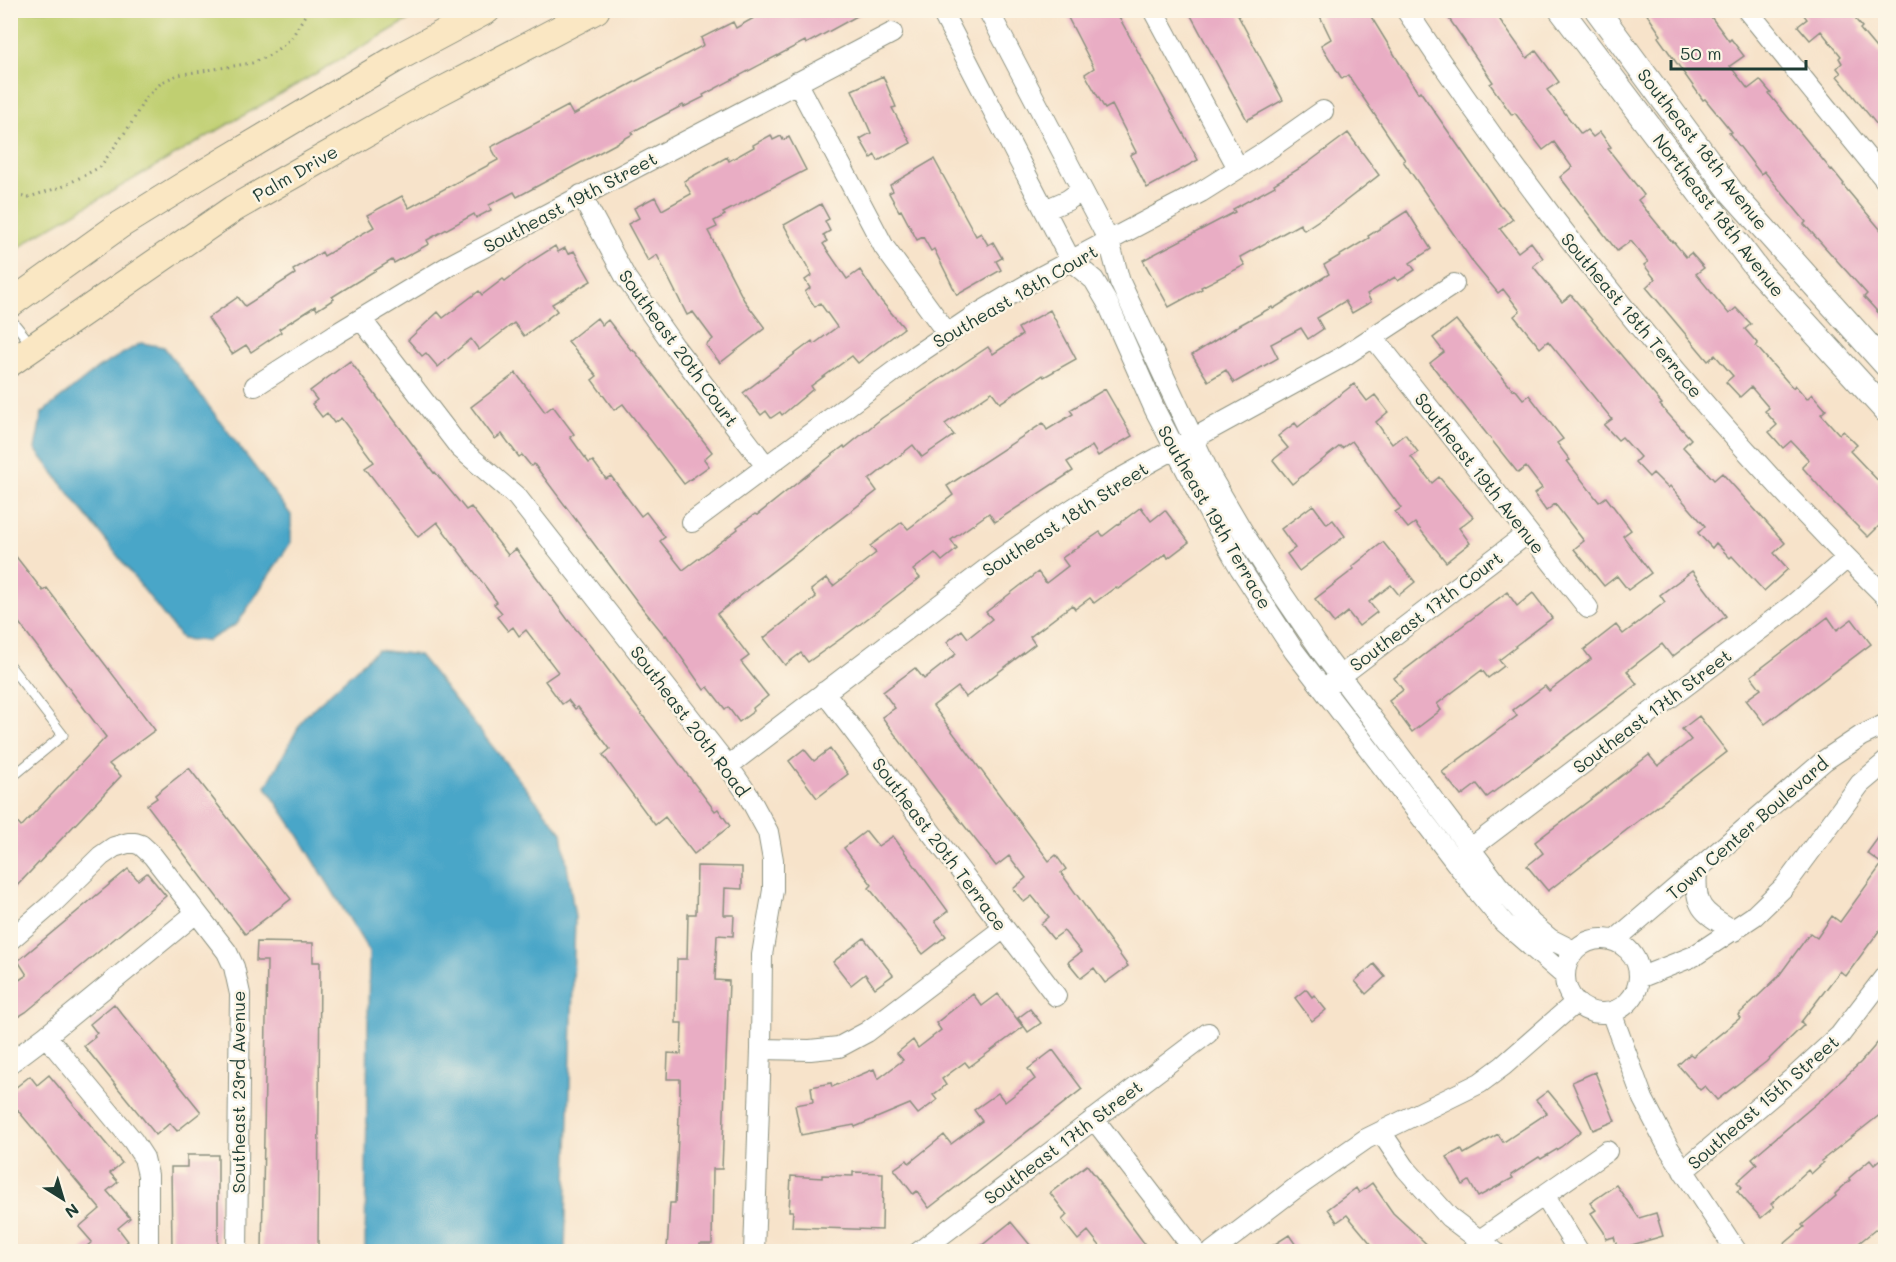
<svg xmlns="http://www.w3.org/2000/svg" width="1896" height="1262" viewBox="0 0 1896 1262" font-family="Mali,sans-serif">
	<rect width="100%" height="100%" fill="#fcf5e5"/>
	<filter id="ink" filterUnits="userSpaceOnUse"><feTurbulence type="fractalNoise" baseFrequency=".0167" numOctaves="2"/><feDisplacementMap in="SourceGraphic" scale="12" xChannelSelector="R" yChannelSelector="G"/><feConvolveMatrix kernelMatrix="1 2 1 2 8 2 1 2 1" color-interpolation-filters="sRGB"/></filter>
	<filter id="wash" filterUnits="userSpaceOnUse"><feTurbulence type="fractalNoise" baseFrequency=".008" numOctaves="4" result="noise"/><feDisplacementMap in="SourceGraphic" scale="24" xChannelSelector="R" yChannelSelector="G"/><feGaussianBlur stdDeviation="1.35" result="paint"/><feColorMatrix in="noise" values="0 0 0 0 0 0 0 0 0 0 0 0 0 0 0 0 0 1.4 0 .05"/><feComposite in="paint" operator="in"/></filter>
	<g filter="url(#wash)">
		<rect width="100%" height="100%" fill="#f7e3ca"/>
		<path fill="#c0cf71" stroke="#708652" stroke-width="1.5" d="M11 10H424V11L33 237 11 255Z"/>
		<path fill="#4aa6c8" stroke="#34727e" stroke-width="1.5" d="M141 343 164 347 291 515V542L237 624 207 641 182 639 35 449 42 413 98 368Z
			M377 650 419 655 562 833 575 918 565 1251H365L369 951 299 836 266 787 304 717Z"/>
		<g id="blocks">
			<path fill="#e9adc4" d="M768 10H868L806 44 805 41 703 95 704 97 684 107 683 105 632 132 633 134 619 142 517 197 514 192 489 205 491 210 476 218 474 214 427 240 429 244 394 263 392 260 332 297 334 299 317 310 315 306 279 329 281 332 251 352 246 345 232 354 208 318 238 297 245 306 295 274 293 270 322 252 324 256 374 227 367 215 402 196 409 208 498 160 491 147 568 106 573 115 704 45 701 38 733 22 736 28Z
				M1064 10H1115L1198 160 1147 188 1130 155 1136 152 1112 105 1105 109 1085 74 1094 68Z
				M1188 10H1235L1283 100 1247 120Z
				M1317 10H1367L1418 93 1420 91 1501 207 1502 206 1513 219 1500 229 1518 252 1531 242 1543 258 1533 266 1562 302 1571 295 1662 404 1660 405 1691 439 1683 447 1714 480 1722 473 1785 543 1774 553 1788 569 1764 591 1732 556 1730 558 1716 543 1712 548 1698 533 1705 526 1670 486 1668 488 1653 473 1649 477 1635 462 1640 457 1622 437 1618 440 1604 425 1612 419 1548 341 1540 348 1514 316 1520 311 1503 289 1498 293 1475 265 1403 161 1405 160 1348 75 1342 79 1321 45 1331 39Z
				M1443 10H1493L1527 58 1536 51 1559 82 1547 90 1581 134 1587 130 1593 137 1600 132 1611 147 1608 149 1644 195 1638 200 1672 242 1673 241 1686 257 1691 253 1704 268 1696 274 1729 314 1736 308 1751 324 1745 329 1758 344 1756 346 1793 388 1795 385 1807 399 1812 394 1826 410 1821 414 1839 434 1843 431 1857 445 1850 451 1886 489V519L1868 537 1833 502 1802 467 1809 460 1791 441 1783 448 1769 432 1777 425 1765 411 1769 408 1751 387 1740 397 1726 382 1733 376 1715 355 1708 361 1646 287 1655 279 1644 265 1648 262 1631 241 1617 251 1560 177 1572 167 1554 142 1543 150 1515 113 1512 115 1490 84 1493 82Z
				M1644 10H1706L1729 41 1731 39 1744 56 1730 66 1748 89 1760 80 1771 93 1769 94 1831 170 1832 169 1844 184 1843 185 1886 236V321L1864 297 1867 294 1804 224 1806 222 1764 171 1761 174 1729 133 1732 132 1705 99 1703 100 1658 37 1661 35Z
				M1800 10H1869L1856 20 1862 27 1860 29 1886 60V136L1837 76 1841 73 1837 68 1842 63 1839 58 1841 56 1821 31 1810 40 1798 26 1807 19Z
				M883 76 896 107 892 108 911 143 878 161 875 155 871 158 860 139 871 133 852 90Z
				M1348 133 1379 175 1334 210 1304 230 1300 224 1240 257 1245 265 1201 287 1202 289 1169 307 1143 260 1235 212 1233 209 1275 186 1274 184 1305 165Z
				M771 135 773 140 781 136 783 140 789 137 806 170 723 213 725 215 714 221 717 227 708 231 744 300 765 328 720 363 706 345 713 339 693 312 687 315 657 255 648 261 628 224 639 218 634 208 655 197 662 210 691 194 684 181 727 157 729 161 754 147 753 145Z
				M934 159 976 236 981 233 988 245 993 242 1002 258 996 261 1001 270 957 295 934 249 931 251 923 237 917 240 901 210 899 211 889 193 893 191 890 185Z
				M821 204 829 219 825 221 830 231 823 235 827 241 823 244 847 279 860 270 877 296 904 328 858 363 852 356 811 386 813 389 782 415 780 412 771 418 766 411 761 415 743 393 812 341 814 344 837 327 820 303 815 307 805 292 810 288 805 280 812 275 784 225Z
				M1407 211 1431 249 1410 263 1415 270 1398 281 1395 277 1367 294 1371 302 1352 313 1345 301 1317 318 1323 329 1308 339 1301 328 1271 344 1278 358 1234 383 1226 370 1208 381 1192 355 1238 326 1272 307 1273 309 1329 274 1324 265 1369 238 1368 236Z
				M555 246 558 252 565 248 568 254 574 251 591 281 552 304 557 311 524 336 514 323 479 350 471 339 438 367 426 353 422 356 408 340 438 312 443 318 479 291 482 295 503 279 505 281 533 260Z
				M1050 310 1076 359 1044 377 1043 375 1000 403 992 392 945 424 954 435 922 457 913 445 869 480 877 491 717 614 749 656 741 662 768 696 753 708 754 711 739 722 728 707 725 709 708 687 704 690 666 635 665 636 639 604 534 464 531 466 522 455 519 457 502 434 495 439 471 407 516 373 545 412 553 406 574 434 570 437 589 463 593 461 606 479 611 476 641 516 646 512 665 537 660 541 683 570 738 529 737 527 755 514 757 515 832 455 844 446 845 448 882 418 988 347 993 354 1022 335 1018 328Z
				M597 318 602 325 608 320 631 350 633 349 712 452 704 459 709 466 684 484 623 404 614 410 592 380 597 376 568 341Z
				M1456 320 1513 390 1515 389 1523 399 1529 395 1563 439 1557 443 1570 460 1567 461 1599 502 1606 497 1631 530 1623 536 1651 573 1628 590 1617 576 1604 586 1574 549 1584 541 1555 504 1546 511 1534 494 1542 488 1526 467 1518 473 1430 363 1444 352 1433 338Z
				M350 361 434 473 435 472 466 510 471 507 508 555 516 549 568 620 591 647 715 811 718 809 730 826 694 854 665 817 655 825 603 755 610 749 578 707 575 709 568 700 562 704 545 681 558 672 526 630 519 636 513 627 508 631 497 617 502 613 494 604 497 602 437 522 418 537 365 468 374 462 341 418 334 423 327 413 322 417 312 404 317 400 310 391Z
				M1354 384 1367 401 1375 395 1388 412 1376 422 1392 444 1405 434 1418 452 1411 457 1432 483 1439 477 1473 517 1459 528 1470 543 1446 562 1415 523 1408 528 1395 512 1401 508 1352 441 1342 448 1340 446 1292 484 1273 460 1288 448 1278 436 1295 423 1298 427Z
				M1105 389 1132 436 1098 456 1092 446 1067 462 1073 471 995 522 989 513 951 540 957 549 942 561 935 553 913 570 920 578 846 635 808 662 801 653 785 665 764 638 816 597 811 590 827 578 833 586 876 553 870 546 902 522 908 529 953 495 947 486 1043 423 1047 430 1073 414 1070 410Z
				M1313 505 1327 524 1333 520 1345 536 1299 571 1287 554 1295 548 1281 529Z
				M1141 507 1151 521 1165 510 1189 542 1168 558 1166 554 1118 589 1116 587 1094 603 1090 598 1075 609 1072 605 1030 637 1035 644 966 697 958 687 933 706 1049 861 1056 855 1066 869 1061 873 1128 966 1105 983 1094 968 1081 978 1068 962 1081 952 1064 931 1053 939 1041 924 1049 917 1032 896 1024 902 1013 889 1026 878 1009 856 996 866 937 791 882 717 895 708 883 692 915 668 924 679 956 654 947 642 962 630 968 638 992 619 986 612 1016 589 1038 572 1046 583 1068 566 1062 558 1100 532 1103 536Z
				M1383 542 1415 582 1399 595 1391 585 1369 602 1377 612 1359 626 1348 612 1334 623 1315 599 1354 569 1352 567Z
				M10 549 43 591 47 588 155 730 109 764 121 776 10 893V814L21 827 106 737 10 611Z
				M1692 571 1726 616 1672 657 1662 644 1627 671 1637 684 1487 797 1477 784 1461 796 1442 772 1517 716 1513 710 1545 686 1549 691 1591 659 1584 650 1616 625 1623 634 1665 602 1660 595Z
				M1507 592 1517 606 1533 593 1552 618 1515 646 1516 647 1499 660 1504 666 1488 678 1482 670 1437 704 1441 710 1412 732 1389 701 1403 690 1394 678Z
				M1828 617 1837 630 1852 619 1871 644 1765 724 1746 700 1761 689 1751 676Z
				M1699 716 1727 752 1548 891 1527 866 1543 853 1535 842 1649 755 1658 766 1691 740 1682 729Z
				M804 749 814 761 830 749 848 774 817 798 789 761Z
				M189 768 291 899 245 934 147 805 157 798 155 795Z
				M1886 827V921L1876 935 1846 976 1840 971 1801 1022 1804 1025 1766 1062 1717 1100 1705 1086 1700 1090 1678 1065 1690 1054 1693 1056 1740 1018 1738 1015 1778 977 1810 933 1817 938 1832 916 1840 922 1882 864 1867 853Z
				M866 831 878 846 893 836 948 911 935 921 946 936 923 954 869 888 872 885 844 848Z
				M697 866 742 867V889L725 888 724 915H734L733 936 717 935 715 980 729 981 722 1169H713L712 1244H700V1250L667 1249 670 1203H675L680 1094V1079H667L668 1053 681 1054 682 1023H676L677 959H687L688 914H696Z
				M128 869 138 880 147 873 166 896 26 1012 10 1022V986L27 975 18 961Z
				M864 938 893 975 875 988 865 974 851 985 833 962Z
				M257 942 313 943V962H320L318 1251H262L267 961H256Z
				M1374 964 1385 977 1366 994 1355 981Z
				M1306 989 1312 997 1314 995 1326 1010 1312 1021 1295 998Z
				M973 994 982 1006 998 994 1023 1027 969 1067 965 1062 942 1079 946 1085 933 1095 937 1100 918 1114 910 1104 855 1127 854 1125 801 1135 795 1105 813 1102 811 1087 831 1083 832 1087 874 1069 878 1079 903 1060 897 1053 913 1040 918 1048 941 1030 936 1023Z
				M114 1004 201 1112 177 1131 170 1123 156 1135 84 1046 95 1037 94 1035 97 1033 90 1024Z
				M1030 1009 1041 1023 1028 1032 1018 1018Z
				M1886 1033V1110L1821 1161 1823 1163 1811 1174 1808 1170 1771 1204 1774 1207 1761 1218 1737 1191 1742 1187 1737 1182 1757 1164 1752 1158 1824 1097 1861 1062Z
				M1053 1050 1082 1089 929 1208 917 1191 913 1194 894 1169 907 1160 909 1163 944 1135 951 1144 982 1121 974 1110 998 1093 1005 1102 1035 1079 1028 1069Z
				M1595 1072 1615 1121 1593 1130 1572 1082Z
				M49 1075 122 1163 110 1173 118 1182 107 1191 130 1218 118 1228 128 1241 115 1251H81L92 1242 79 1227 100 1209 10 1101V1092L30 1076 37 1085Z
				M1548 1091 1581 1131 1561 1147 1541 1159 1539 1157 1511 1175 1513 1178 1478 1197 1469 1181 1463 1185 1447 1157 1461 1149 1464 1154 1498 1134 1503 1142 1505 1141 1547 1113 1536 1100Z
				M187 1155H218V1251H172L171 1167H187Z
				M1886 1155V1221L1849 1251H1776L1804 1227 1802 1225 1836 1196 1835 1194 1850 1180 1849 1178 1870 1160 1874 1165Z
				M1087 1165 1101 1183 1100 1184 1150 1251H1104L1088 1231 1078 1240 1062 1220 1067 1215 1050 1193Z
				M853 1172 883 1173 882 1230 792 1227 793 1211H789L791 1176 822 1178V1175L853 1176Z
				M1372 1183 1393 1213 1434 1251H1377L1347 1215 1337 1222 1328 1209 1356 1188 1359 1193Z
				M1616 1185 1639 1218 1656 1213 1663 1236 1618 1249 1614 1237 1606 1239 1604 1232 1591 1213 1596 1210 1590 1203Z
				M1011 1222 1035 1251H975Z
				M1289 1235 1300 1251H1264Z"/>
		</g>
	</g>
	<g filter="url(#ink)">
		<use href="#blocks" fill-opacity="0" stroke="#8b907f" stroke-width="1.5"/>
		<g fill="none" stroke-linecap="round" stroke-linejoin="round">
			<defs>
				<path id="service" d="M10 318 31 344
					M10 666 63 735 17 773 10 764"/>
				<path id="minor" d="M941 10 1071 261 1094 280 1108 304 1155 410 1198 493 1240 568 1294 651 1479 893 1504 923 1564 975
					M988 10 1109 241 1120 282 1211 477 1246 537 1281 592 1324 655 1497 884 1532 924 1550 939 1574 951
					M1153 10 1238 168
					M1406 10C1545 221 1706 419 1886 597
					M1747 10 1886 181
					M797 82 884 247 947 333
					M581 195 626 278 674 346 766 466
					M1045 210 1068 200 1082 190
					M361 319 460 448 517 497 728 766 748 795 768 832 773 860V890L762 955 761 1049 754 1252
					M1373 337 1588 608
					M255 386 336 334 452 264 892 33
					M692 522 916 355 974 316 1040 277 1201 192 1266 151 1323 111
					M1330 684 1528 533
					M824 692 1056 996
					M728 766 997 561 1057 519 1116 481 1344 356 1454 284
					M1462 855 1794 604 1847 558
					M1697 871C1694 909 1703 912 1734 931
					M1565 976a37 37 0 1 1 74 0a37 37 0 1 1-74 0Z
					M10 940 53 903 101 856 114 847 128 843H135L141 845 152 855 227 952 234 967 240 994 237 1252
					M1614 941 1825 760 1861 736 1886 724
					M1639 978 1694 956 1754 916 1784 887 1860 784 1886 762
					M1611 1012 1643 1099 1668 1147 1737 1252
					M46 1036 133 1141 144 1158 148 1175V1252
					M761 1049 810 1050 839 1047 867 1032 1004 928
					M10 1063 46 1036 196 913
					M1094 1119 1196 1252
					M1381 1132 1406 1169 1449 1217 1495 1252
					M1683 1171 1792 1079 1840 1035 1886 975
					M1544 1195 1579 1252
					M1480 1240 1607 1151
					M919 1252 1208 1033
					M1212 1252 1297 1187 1366 1139 1480 1083 1503 1066 1576 1002"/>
				<path id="tertiary" d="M1561 10 1760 273 1886 411
					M1597 10 1733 194 1886 365"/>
				<path id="secondary" d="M10 304 120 225 204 173 397 58 487 10
					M10 363 233 209 428 98 596 10"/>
			</defs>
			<use href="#service" stroke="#8b907f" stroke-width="11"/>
			<use href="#minor" stroke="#8b907f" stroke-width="22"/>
			<use href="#tertiary" stroke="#8b907f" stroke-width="26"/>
			<use href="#secondary" stroke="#8b907f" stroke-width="29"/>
			<path stroke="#8b907f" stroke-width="3" stroke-dasharray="1.5 4.5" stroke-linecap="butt" d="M10 21 18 10
				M10 196 29 197 64 186 100 167 131 124 144 100 162 82 177 75 252 63 270 55 291 39 308 10"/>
			<use href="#service" stroke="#fff" stroke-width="9"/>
			<use href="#minor" stroke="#fff" stroke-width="20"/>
			<use href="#tertiary" stroke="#fff" stroke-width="24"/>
			<use href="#secondary" stroke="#fae7c3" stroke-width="27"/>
		</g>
	</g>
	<g text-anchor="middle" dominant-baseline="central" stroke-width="5" stroke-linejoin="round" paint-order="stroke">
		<g font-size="18" fill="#1f3d34" stroke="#fcf5e5">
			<text transform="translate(1703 149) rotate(52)">Southeast 18th Avenue</text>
			<text transform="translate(295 173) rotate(-30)">Palm Drive</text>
			<text transform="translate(570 202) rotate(-28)">Southeast 19th Street</text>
			<text transform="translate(1719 215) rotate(52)">Northeast 18th Avenue</text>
			<text transform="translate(1015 296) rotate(-30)">Southeast 18th Court</text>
			<text transform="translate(1632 315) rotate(50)">Southeast 18th Terrace</text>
			<text transform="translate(679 348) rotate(54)">Southeast 20th Court</text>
			<text transform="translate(1480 473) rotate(52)">Southeast 19th Avenue</text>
			<text transform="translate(1215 517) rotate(60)">Southeast 19th Terrace</text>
			<text transform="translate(1065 519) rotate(-33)">Southeast 18th Street</text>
			<text transform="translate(1426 611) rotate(-37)">Southeast 17th Court</text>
			<text transform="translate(1652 711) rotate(-37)">Southeast 17th Street</text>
			<text transform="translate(690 721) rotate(53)">Southeast 20th Road</text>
			<text transform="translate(1747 828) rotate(-41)">Town Center Boulevard</text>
			<text transform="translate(940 844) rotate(53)">Southeast 20th Terrace</text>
			<text transform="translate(238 1092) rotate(-90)">Southeast 23rd Avenue</text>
			<text transform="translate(1763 1102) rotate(-41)">Southeast 15th Street</text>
			<text transform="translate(1063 1142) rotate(-37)">Southeast 17th Street</text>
		</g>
	</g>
	<rect width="1896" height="1262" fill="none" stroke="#fcf5e5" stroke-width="36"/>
	<g transform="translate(63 1199) rotate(143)" stroke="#fcf5e5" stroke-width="4.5" paint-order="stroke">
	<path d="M0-4.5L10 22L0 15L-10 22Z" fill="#1f3d34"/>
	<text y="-9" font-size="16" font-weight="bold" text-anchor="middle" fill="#1f3d34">N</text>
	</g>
	<path d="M1671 60v9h135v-9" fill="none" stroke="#1f3d34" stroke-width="3"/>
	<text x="1680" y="60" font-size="18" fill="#1f3d34" stroke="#fcf5e5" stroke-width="4.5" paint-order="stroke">50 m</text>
</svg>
